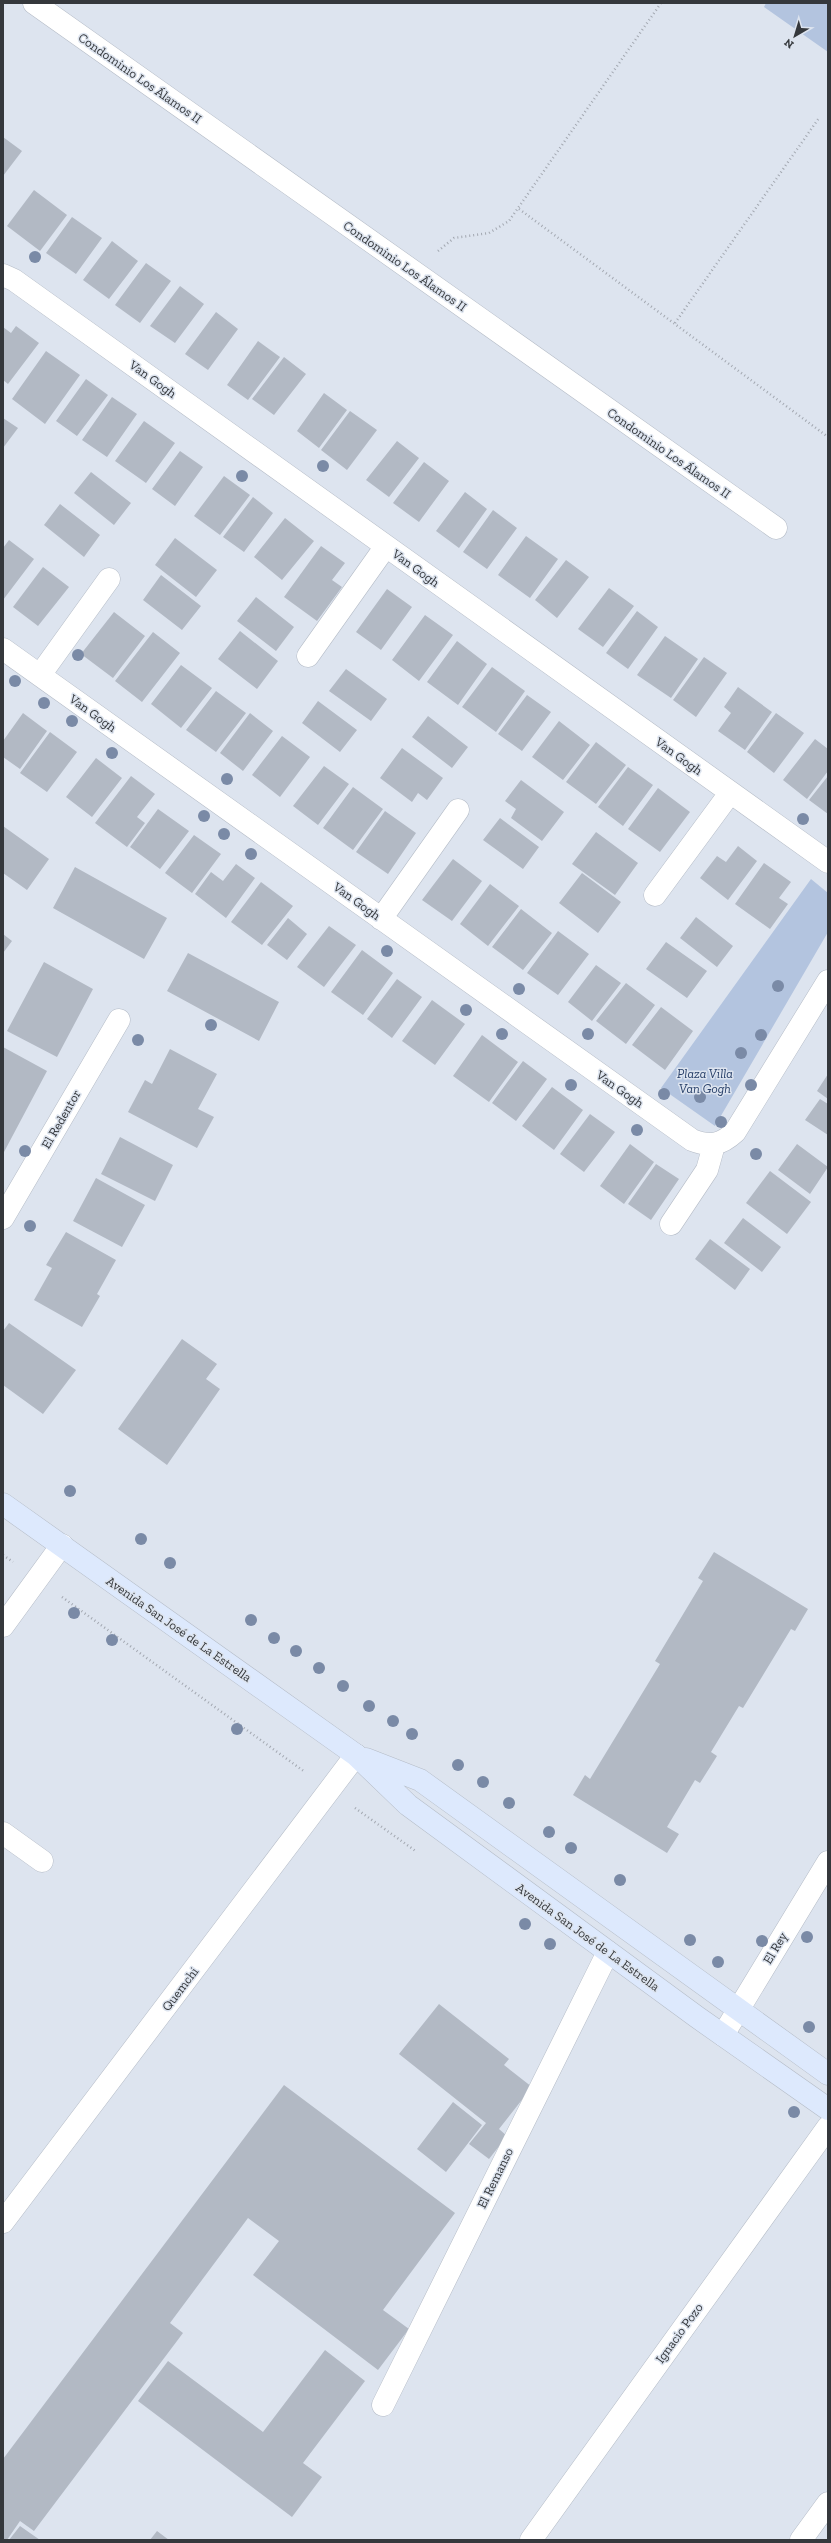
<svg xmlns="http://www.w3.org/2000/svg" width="831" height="2543" viewBox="0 0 831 2543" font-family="'Zilla Slab',serif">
	<rect width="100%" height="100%" fill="#dde4ef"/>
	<path fill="#b3c4df" d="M766 3H828V52L764 7Z
		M811 879 828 893V932L715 1126 661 1088Z"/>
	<path fill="#b2b9c4" d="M3 137 22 151 3 176Z
		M34 190 67 215 40 251 7 226Z
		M72 217 102 238 76 274 46 253Z
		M112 241 138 261 109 299 83 280Z
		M146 263 171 281 140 323 115 305Z
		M180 286 204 304 175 343 150 326Z
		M216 312 238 329 208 370 185 354Z
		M16 326 39 343 8 384 3 380V327L11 333Z
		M258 341 280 357 248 400 227 385Z
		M46 351 80 375 45 424 12 399Z
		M284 357 306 374 274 415 252 399Z
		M86 379 108 395 77 436 56 421Z
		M324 393 347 410 319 448 297 431Z
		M112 397 137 414 107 457 82 440Z
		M350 411 377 430 347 470 321 450Z
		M3 418 18 428 3 448Z
		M144 421 175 443 146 483 115 461Z
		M397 441 419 458 389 497 366 480Z
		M180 451 203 467 175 506 152 489Z
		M424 462 449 481 419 522 393 503Z
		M91 472 131 503 114 525 74 493Z
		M224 476 250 495 220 535 194 516Z
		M465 492 487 509 459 548 436 531Z
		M253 497 273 513 244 552 223 537Z
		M60 504 100 535 84 557 44 525Z
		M493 510 517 528 487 569 463 552Z
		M285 518 314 541 282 580 254 557Z
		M526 536 558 559 530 598 498 575Z
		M175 538 217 570 196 597 155 565Z
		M9 540 34 559 3 600V548Z
		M321 546 345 563 332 580 342 587 317 621 284 597Z
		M566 560 589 577 557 618 535 600Z
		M43 567 69 587 38 626 13 607Z
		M161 575 201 606 182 630 143 600Z
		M609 588 634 606 603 647 578 629Z
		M387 589 412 607 381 650 356 632Z
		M256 597 294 627 276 651 237 621Z
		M637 611 658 627 628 669 606 653Z
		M114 612 145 636 113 678 81 654Z
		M425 615 453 635 419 681 392 660Z
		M240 631 278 661 257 689 218 659Z
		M153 632 180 653 142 702 115 681Z
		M665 636 698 659 671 698 637 675Z
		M457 641 487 664 458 705 427 682Z
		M704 657 727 673 696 717 673 700Z
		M181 665 212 688 181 728 151 704Z
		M492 667 525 691 496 732 462 707Z
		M346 669 387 699 371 721 329 691Z
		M738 687 772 712 745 750 718 731 731 713 724 707Z
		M216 691 246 713 216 752 186 730Z
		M527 695 551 712 522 751 498 734Z
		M318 701 357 730 340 752 302 723Z
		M23 713 47 731 20 769 3 757V741Z
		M250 713 273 731 243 771 220 753Z
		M776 713 804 733 774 773 747 752Z
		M428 716 468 747 452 768 412 737Z
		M559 721 590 745 563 780 532 757Z
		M50 732 77 752 47 792 20 773Z
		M282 736 310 757 280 797 252 775Z
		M815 739 828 749V771L807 799 783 780Z
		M596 742 626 765 596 804 566 782Z
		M402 748 443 778 427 800 418 793 412 802 380 778Z
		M96 758 122 778 92 817 66 797Z
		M324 766 349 784 318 825 293 806Z
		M628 767 653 785 623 826 598 807Z
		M131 776 155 794 137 817 145 823 127 847 95 823Z
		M828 776V814L809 800Z
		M521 780 564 812 542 841 511 818 516 809 505 801Z
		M353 787 383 809 353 850 323 828Z
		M658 788 690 812 660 852 628 829Z
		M158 809 189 831 160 869 130 847Z
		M385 811 416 833 388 874 356 852Z
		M500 818 539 847 523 869 483 840Z
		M3 826 49 859 27 890 3 873Z
		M596 832 638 863 615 895 572 864Z
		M194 835 221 854 192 893 165 873Z
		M738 846 757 861 728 900 700 878 717 856 726 862Z
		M453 859 482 881 452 921 422 900Z
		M764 863 791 882 779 898 788 904 770 929 735 904Z
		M236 864 255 878 226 918 195 894 211 872 223 881Z
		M75 867 167 918 144 959 53 908Z
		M582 873 621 902 598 933 559 903Z
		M261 882 293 906 262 945 231 922Z
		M490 884 519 906 488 946 460 924Z
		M521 909 552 933 523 970 492 947Z
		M696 917 733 946 717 967 680 938Z
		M288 918 307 934 287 960 267 945Z
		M329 926 356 945 324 987 297 967Z
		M558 931 589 954 558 995 527 973Z
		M3 934 12 941 3 953Z
		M666 942 707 971 687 998 646 969Z
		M362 950 393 973 363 1015 331 992Z
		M188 953 279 1002 259 1041 167 991Z
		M44 962 93 989 57 1057 7 1031Z
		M596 965 621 983 592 1021 568 1002Z
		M397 979 422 997 392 1038 367 1019Z
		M626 983 655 1005 626 1044 596 1021Z
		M432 1000 465 1024 435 1065 402 1041Z
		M661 1007 693 1031 665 1070 632 1045Z
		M482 1035 518 1062 489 1102 453 1076Z
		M3 1047 47 1071 4 1152 3 1151Z
		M170 1049 217 1074 198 1109 214 1117 197 1148 128 1112 145 1080 152 1084Z
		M523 1061 547 1079 516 1121 492 1103Z
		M828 1074V1099L817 1091Z
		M552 1087 583 1110 554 1150 522 1126Z
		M820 1099 828 1104V1135L805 1120Z
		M590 1114 615 1132 584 1172 560 1154Z
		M120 1137 173 1165 155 1201 101 1174Z
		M630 1144 654 1162 624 1204 600 1186Z
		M797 1144 828 1167 810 1194 778 1170Z
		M656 1164 679 1179 651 1220 628 1204Z
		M770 1171 811 1202 787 1234 746 1203Z
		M96 1178 145 1205 122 1247 73 1221Z
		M743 1218 781 1247 762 1272 724 1243Z
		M66 1232 116 1260 97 1294 100 1296 82 1327 34 1300 52 1268 46 1265Z
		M710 1239 750 1269 735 1290 695 1259Z
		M9 1323 76 1370 43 1414 3 1385V1331Z
		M182 1339 217 1364 206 1379 220 1389 167 1465 118 1429Z
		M714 1552 808 1609 795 1631 791 1629 743 1708 739 1706 711 1752 717 1756 700 1783 695 1780 667 1827 679 1834 667 1853 573 1795 585 1775 590 1779 660 1664 655 1661 703 1581 698 1578Z
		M439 2004 509 2059 504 2065 532 2087 499 2129 507 2136 489 2159 469 2144 486 2123 399 2054Z
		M284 2085 455 2213 383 2310 409 2329 378 2370 253 2275 279 2241 248 2218 170 2323 183 2333 34 2531 20 2521 7 2540H3V2459Z
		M453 2102 482 2125 446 2172 417 2149Z
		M325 2350 365 2381 303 2463 322 2477 292 2517 138 2401 168 2361 263 2432Z
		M20 2526 40 2540H9Z
		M157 2531 169 2540H150Z"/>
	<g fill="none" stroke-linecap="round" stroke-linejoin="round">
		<defs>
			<path id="minor" d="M34 3 776 528
				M3 275 14 280 828 862
				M3 649 692 1140C710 1147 721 1145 735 1132L828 981
				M308 656 386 546
				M40 675 109 579
				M655 895 730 793
				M381 919 458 810
				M3 1218 119 1020
				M671 1224 707 1170 714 1145
				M3 1626 62 1545
				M3 1833 42 1861
				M723 2035 828 1862
				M3 2222 356 1755
				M383 2405 608 1952
				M531 2540 828 2127
				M801 2540 828 2503"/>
			<path id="secondary" d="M3 1504 356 1755 408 1805 697 2017 828 2109
				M366 1759 420 1780 828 2074"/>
		</defs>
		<use href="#minor" stroke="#b5bcc7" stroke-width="23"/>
		<use href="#secondary" stroke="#b5bcc7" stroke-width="23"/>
		<path stroke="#a3a8b1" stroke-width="2.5" stroke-dasharray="1 3" stroke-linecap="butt" d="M519 209 828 437
			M438 251 454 238 489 233 509 221 661 3
			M675 323 819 118
			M3 1555 13 1562
			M62 1597 305 1772
			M355 1808 417 1852"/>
		<use href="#minor" stroke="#fff" stroke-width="22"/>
		<use href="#secondary" stroke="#dde9fd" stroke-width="22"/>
	</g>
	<g fill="#7a8aa6">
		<circle cx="35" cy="257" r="6"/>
		<circle cx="323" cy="466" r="6"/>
		<circle cx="242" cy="476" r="6"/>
		<circle cx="78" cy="655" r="6"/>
		<circle cx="15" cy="681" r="6"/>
		<circle cx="44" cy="703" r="6"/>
		<circle cx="72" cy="721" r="6"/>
		<circle cx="112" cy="753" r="6"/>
		<circle cx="227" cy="779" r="6"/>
		<circle cx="204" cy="816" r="6"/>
		<circle cx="803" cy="819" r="6"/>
		<circle cx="224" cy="834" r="6"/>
		<circle cx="251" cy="854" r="6"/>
		<circle cx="387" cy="951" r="6"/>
		<circle cx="778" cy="986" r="6"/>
		<circle cx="519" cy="989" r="6"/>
		<circle cx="466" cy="1010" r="6"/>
		<circle cx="211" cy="1025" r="6"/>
		<circle cx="502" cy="1034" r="6"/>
		<circle cx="588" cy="1034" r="6"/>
		<circle cx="761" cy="1035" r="6"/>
		<circle cx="138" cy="1040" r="6"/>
		<circle cx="741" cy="1053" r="6"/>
		<circle cx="571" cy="1085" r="6"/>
		<circle cx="751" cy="1085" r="6"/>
		<circle cx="664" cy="1094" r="6"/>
		<circle cx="700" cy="1097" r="6"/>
		<circle cx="721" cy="1122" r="6"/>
		<circle cx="637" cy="1130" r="6"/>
		<circle cx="25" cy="1151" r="6"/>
		<circle cx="756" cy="1154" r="6"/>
		<circle cx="30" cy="1226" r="6"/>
		<circle cx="70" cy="1491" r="6"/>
		<circle cx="141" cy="1539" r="6"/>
		<circle cx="170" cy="1563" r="6"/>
		<circle cx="74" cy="1613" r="6"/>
		<circle cx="251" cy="1620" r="6"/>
		<circle cx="274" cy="1638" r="6"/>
		<circle cx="112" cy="1640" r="6"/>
		<circle cx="296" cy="1651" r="6"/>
		<circle cx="319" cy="1668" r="6"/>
		<circle cx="343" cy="1686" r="6"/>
		<circle cx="369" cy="1706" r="6"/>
		<circle cx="393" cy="1721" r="6"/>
		<circle cx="237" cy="1729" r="6"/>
		<circle cx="412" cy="1734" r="6"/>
		<circle cx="458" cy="1765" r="6"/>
		<circle cx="483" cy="1782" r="6"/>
		<circle cx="509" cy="1803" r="6"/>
		<circle cx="549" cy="1832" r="6"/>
		<circle cx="571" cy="1848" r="6"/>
		<circle cx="620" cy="1880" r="6"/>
		<circle cx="525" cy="1924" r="6"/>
		<circle cx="807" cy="1937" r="6"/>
		<circle cx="690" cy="1940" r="6"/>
		<circle cx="762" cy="1941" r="6"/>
		<circle cx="550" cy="1944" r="6"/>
		<circle cx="718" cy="1962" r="6"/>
		<circle cx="809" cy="2027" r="6"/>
		<circle cx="794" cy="2112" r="6"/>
	</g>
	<g text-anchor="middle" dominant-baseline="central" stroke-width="3" stroke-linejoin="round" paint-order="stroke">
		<g font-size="13" fill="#35383c" stroke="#dde4ef">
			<text transform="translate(140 78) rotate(35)">Condominio Los Álamos II</text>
			<text transform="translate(405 266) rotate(35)">Condominio Los Álamos II</text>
			<text transform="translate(153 379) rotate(36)">Van Gogh</text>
			<text transform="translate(669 453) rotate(35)">Condominio Los Álamos II</text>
			<text transform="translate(416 568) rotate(36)">Van Gogh</text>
			<text transform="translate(93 713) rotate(36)">Van Gogh</text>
			<text transform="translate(679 756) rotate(36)">Van Gogh</text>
			<text transform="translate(357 901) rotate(36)">Van Gogh</text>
			<text transform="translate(620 1089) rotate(35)">Van Gogh</text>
			<text transform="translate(61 1119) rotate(-60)">El Redentor</text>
			<text transform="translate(179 1629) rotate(35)">Avenida San José de La Estrella</text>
			<text transform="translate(588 1937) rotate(36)">Avenida San José de La Estrella</text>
			<text transform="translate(775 1948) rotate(-59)">El Rey</text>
			<text transform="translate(180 1989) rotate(-53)">Quemchi</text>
			<text transform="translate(495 2178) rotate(-64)">El Remanso</text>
			<text transform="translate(679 2333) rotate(-54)">Ignacio Pozo</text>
		</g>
		<g font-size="13" font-style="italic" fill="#29416a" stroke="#dde4ef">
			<text x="705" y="1073">Plaza Villa<tspan x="705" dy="15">Van Gogh</tspan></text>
		</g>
	</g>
	<rect width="831" height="2543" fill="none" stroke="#35383c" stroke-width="8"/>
	<g transform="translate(795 36) rotate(218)" stroke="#dde4ef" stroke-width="3" paint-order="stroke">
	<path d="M0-3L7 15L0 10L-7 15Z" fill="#35383c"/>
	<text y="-6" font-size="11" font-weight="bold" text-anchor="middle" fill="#35383c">N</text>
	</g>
</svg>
